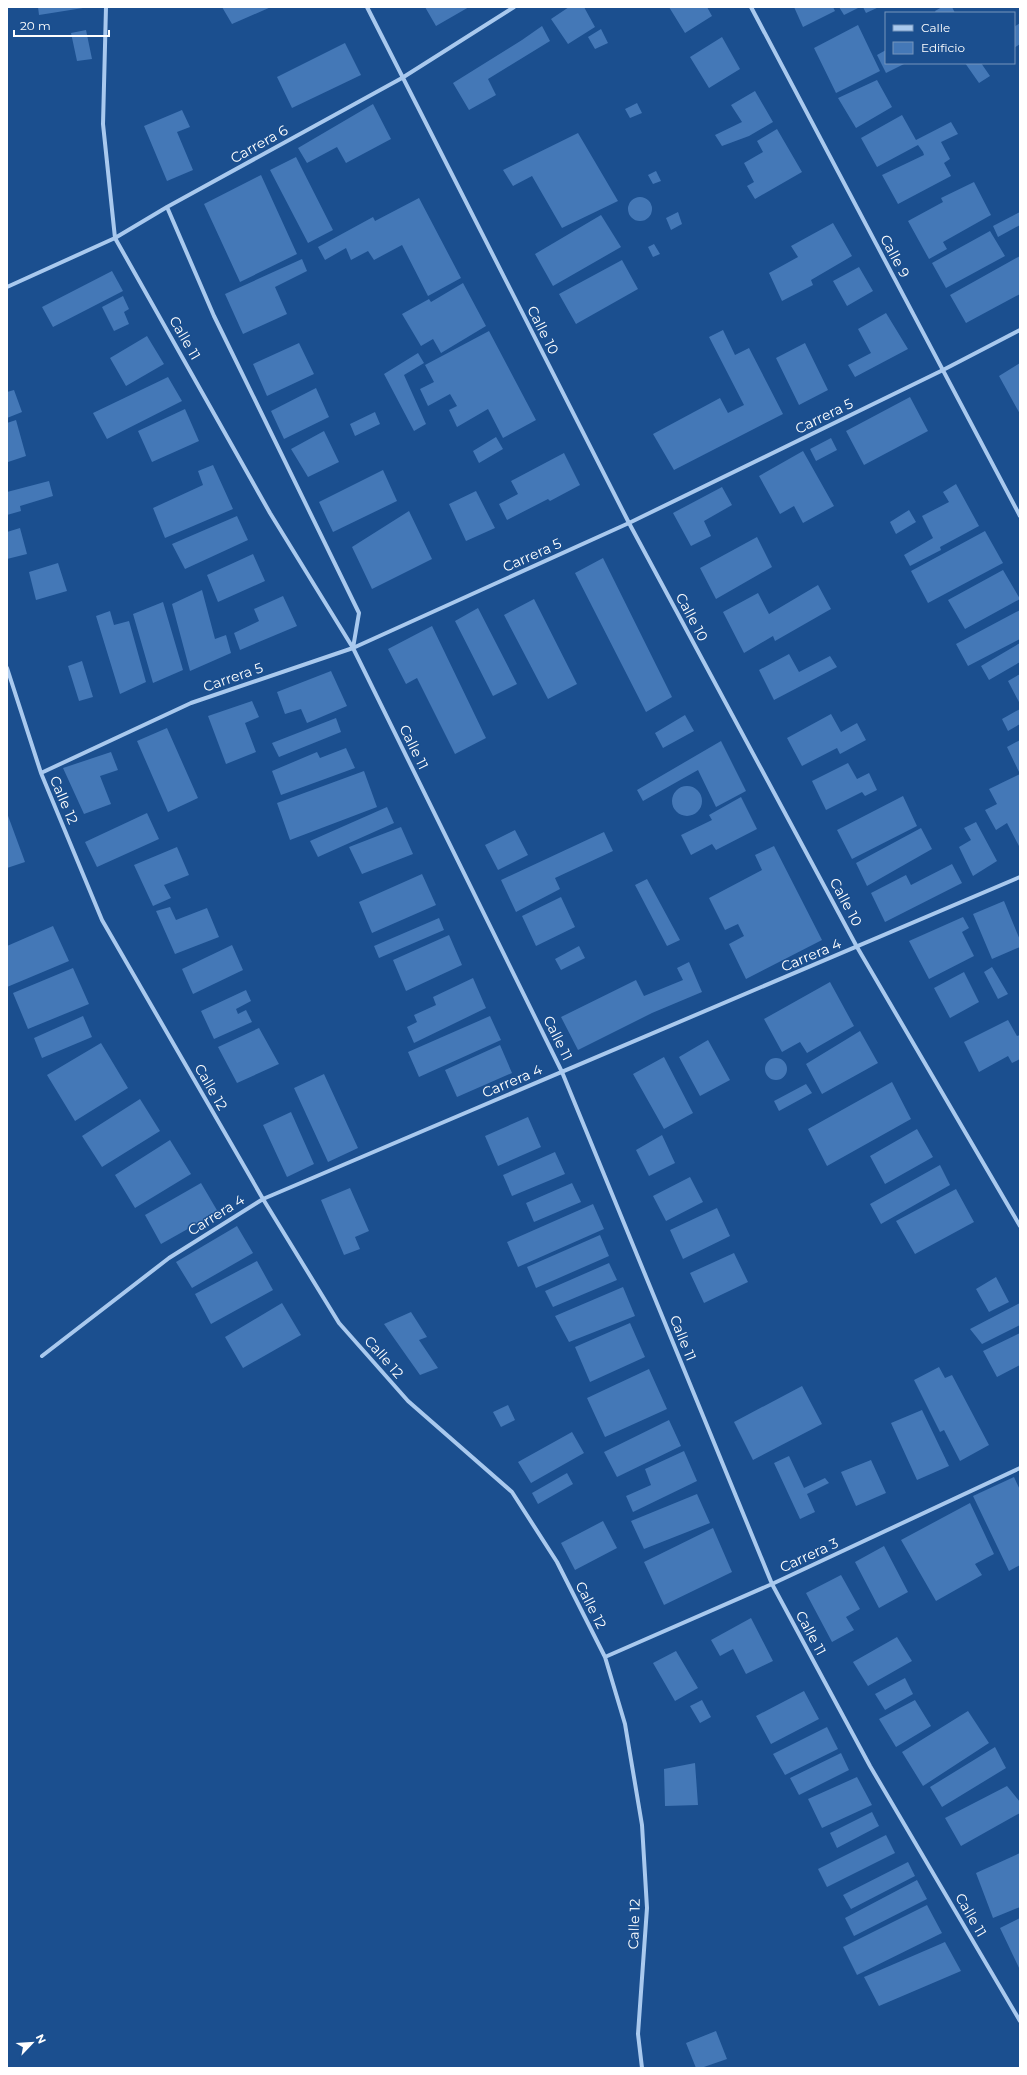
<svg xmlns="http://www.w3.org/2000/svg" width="1027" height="2075" viewBox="0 0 1027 2075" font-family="Montserrat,sans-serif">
	<rect width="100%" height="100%" fill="#1b4f8f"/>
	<path fill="#4478b7" d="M38 7H83V8L39 15Z
		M222 7H271L232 24Z
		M425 7H469L436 26Z
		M569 7H584L595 27 568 44 551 19Z
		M669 7H707L712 16 685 33Z
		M794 7H833L835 11 803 27Z
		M839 7H860L844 15Z
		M863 7H879L866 13Z
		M942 7H952L955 13H936L935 11Z
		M1020 23V44L1014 48V27Z
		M858 25 880 71 836 93 814 48Z
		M542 26 550 41 488 79 496 95 469 110 453 83 522 40Z
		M601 29 608 43 595 49 588 37Z
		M86 30 92 59 77 61 71 33Z
		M722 37 740 69 709 88 690 57Z
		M345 43 361 75 292 108 277 77Z
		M886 50V63H906L886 73 877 55Z
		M965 63H981L990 76 979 83Z
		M877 80 892 107 856 128 838 98Z
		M755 91 773 122 749 136 722 146 715 135 742 122 731 105Z
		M637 103 642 113 630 118 625 109Z
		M373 104 391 139 346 163 337 147 307 163 298 148Z
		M182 110 190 127 177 132 193 170 167 181 144 126Z
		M902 115 916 140 951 122 958 134 941 142 950 159 944 163 951 176 898 204 882 175 924 155 923 152 918 145 877 167 861 138Z
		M777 129 802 172 755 199 747 186 754 182 744 163 763 152 757 141Z
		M578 133 618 201 562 228 532 176 513 186 503 170Z
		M296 157 333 230 308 243 270 170Z
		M656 171 661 181 653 184 648 175Z
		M261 175 297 254 240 282 204 204Z
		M974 182 991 215 943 242 947 249 929 259 908 221 943 202 941 198Z
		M628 209a12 12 0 1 1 24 0a12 12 0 1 1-24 0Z
		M419 198 461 278 428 296 402 245 374 260 368 251 351 260 346 248 325 260 318 247 373 217 375 221Z
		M678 212 682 224 671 230 666 218Z
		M1020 212V225L998 237 993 226Z
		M601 215 621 247 553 286 535 254Z
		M833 223 852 256 811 280 813 285 782 301 769 273 798 257 791 246Z
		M990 231 1005 256 946 288 932 263Z
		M654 244 660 254 653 257 648 247Z
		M1020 256V294L966 323 950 295Z
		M302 259 307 271 275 287 287 314 243 334 225 294Z
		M622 260 638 289 576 324 559 294Z
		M859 267 873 291 847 306 833 281Z
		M112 271 123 291 53 327 42 307Z
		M463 283 486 326 441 353 433 339 421 346 402 314 429 299 431 302Z
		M123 296 129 309 124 312 129 324 114 331 102 307Z
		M886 313 908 349 855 377 848 365 871 353 858 329Z
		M723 330 735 355 749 348 783 414 674 470 653 434 720 398 728 413 744 405 709 337Z
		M489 331 536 420 503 438 488 409 457 427 449 410 457 406 450 394 428 406 420 389 434 382 425 365Z
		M147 336 164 364 126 386 110 358Z
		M299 343 314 374 267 396 253 364Z
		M805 343 828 390 799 405 776 358Z
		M418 353 424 363 404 375 426 424 414 431 384 374Z
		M1020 363V414L999 376Z
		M168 377 182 401 107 439 93 413Z
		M316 388 329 417 284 439 271 411Z
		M14 390 22 412 7 418V392Z
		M910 397 928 431 864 465 846 431Z
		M185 409 199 441 152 462 138 431Z
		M375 412 380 424 355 436 350 424Z
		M16 420 26 456 8 462 7 423Z
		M324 431 339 462 308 477 291 449Z
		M496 437 503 449 479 463 473 451Z
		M831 438 837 450 816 461 810 449Z
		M803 451 834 506 803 523 794 506 780 514 759 476Z
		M564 453 580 485 550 501 548 499 507 520 499 504 518 494 511 481Z
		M213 465 233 509 165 538 153 508 203 485 198 471Z
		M383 470 397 501 333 532 319 502Z
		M49 481 53 496 20 506 21 511 7 515V492Z
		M956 484 979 526 940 547 941 550 910 566 904 555 933 538 922 516 949 502 943 492Z
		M722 487 732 505 704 521 711 536 691 546 673 513Z
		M476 491 495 528 466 541 449 504Z
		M909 510 916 522 896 534 890 522Z
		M409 511 432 559 372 589 352 547Z
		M237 516 248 540 185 569 172 544Z
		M20 528 27 554 7 559V532Z
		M985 531 1003 563 928 603 911 571Z
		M757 537 772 567 716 599 700 568Z
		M253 554 265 581 218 602 207 575Z
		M603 558 672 697 646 712 575 573Z
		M58 563 67 591 36 600 29 572Z
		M1003 570 1020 599 965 629 948 600Z
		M818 585 831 609 775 641 773 636 744 653 723 612 758 593 769 614Z
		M202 590 215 639 226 635 231 653 190 671 172 604Z
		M283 596 297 626 240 650 234 633 259 621 254 609Z
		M534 599 577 684 548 699 504 615Z
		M163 602 183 670 153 683 133 614Z
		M478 608 517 684 493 696 455 621Z
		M1020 610V639L968 666 956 644Z
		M110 611 114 625 129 621 146 682 120 694 96 616Z
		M432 626 486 738 455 754 417 678 406 684 388 649Z
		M1020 643V662L989 680 981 666Z
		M789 654 799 672 830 656 837 667 774 700 759 670Z
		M82 661 93 697 79 701 68 666Z
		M331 671 347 706 307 723 301 709 285 714 277 692Z
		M1020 674V704L1008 681Z
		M252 701 259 717 245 723 256 752 226 764 208 716Z
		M1020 709V724L1008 731 1002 719Z
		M831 714 841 732 857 723 866 740 840 754 837 748 802 766 787 738Z
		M685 715 694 731 663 748 655 733Z
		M336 718 341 732 279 757 272 743Z
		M167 728 198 798 168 812 137 741Z
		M1020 740V774L1007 747Z
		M721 741 746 791 716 807 698 770 643 801 637 790Z
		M346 748 355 768 281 795 272 771 317 752 320 758Z
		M111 752 118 770 100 776 111 804 84 814 63 768Z
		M848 763 857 779 869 773 877 790 865 796 862 792 826 810 812 781Z
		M364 771 377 807 290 840 277 803Z
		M1020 774V848L1007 823 996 830 985 810 997 804 989 789Z
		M672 801a15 15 0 1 1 30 0a15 15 0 1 1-30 0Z
		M903 796 917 826 852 859 837 830Z
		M741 797 757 829 716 850 712 844 691 855 681 835 712 820 709 815Z
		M387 807 394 823 318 857 310 841Z
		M7 813 25 862 7 868Z
		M147 813 159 839 97 867 85 842Z
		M976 822 997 861 973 876 959 847 971 840 964 828Z
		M401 827 413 854 362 874 349 847Z
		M921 828 932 849 867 886 856 863Z
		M515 830 528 855 498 870 485 845Z
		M604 832 613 851 555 878 560 889 516 912 501 880Z
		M774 846 822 940 746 979 729 944 744 936 738 924 725 930 709 898 762 870 755 855Z
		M177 847 189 875 164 885 171 898 153 906 134 865Z
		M952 864 962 883 885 922 871 893 906 875 911 885Z
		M422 874 436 905 372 933 359 902Z
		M647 879 680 940 667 946 635 885Z
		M561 897 575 927 536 946 522 916Z
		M1004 901 1020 940V947L992 959 973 914Z
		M170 907 176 920 207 908 219 937 175 954 156 911Z
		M963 917 969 928 962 932 974 956 929 979 909 941Z
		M439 918 444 930 379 958 374 946Z
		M53 926 69 961 7 987V946Z
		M449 935 462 965 406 991 393 960Z
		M232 945 243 970 193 994 182 969Z
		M579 946 585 958 561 970 555 959Z
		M689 962 702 992 652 1013 578 1050 561 1017 636 980 644 996 683 980 677 968Z
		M992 967 1008 994 998 999 984 972Z
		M73 968 89 1004 28 1029 13 993Z
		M964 972 979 1002 950 1018 934 988Z
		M473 978 486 1008 414 1043 407 1027 417 1022 414 1015 436 1005 433 997Z
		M830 982 854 1026 807 1053 800 1042 782 1052 764 1019Z
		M246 990 251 1001 236 1009 238 1014 246 1010 252 1022 214 1039 201 1011Z
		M83 1016 92 1037 42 1058 34 1038Z
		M490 1016 501 1040 419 1077 408 1052Z
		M1008 1020 1017 1036 1020 1035V1059L1012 1063 1008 1056 979 1072 964 1042Z
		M259 1028 279 1064 237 1083 218 1047Z
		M860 1031 878 1063 822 1094 806 1064Z
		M708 1040 730 1080 700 1096 679 1057Z
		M101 1043 128 1088 75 1121 47 1075Z
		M500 1045 512 1073 457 1097 445 1070Z
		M664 1057 693 1113 664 1129 633 1074Z
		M765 1069a11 11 0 1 1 22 0a11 11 0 1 1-22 0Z
		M324 1074 358 1148 328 1162 294 1088Z
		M892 1082 911 1119 827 1166 808 1129Z
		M806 1084 812 1093 779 1111 774 1101Z
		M140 1099 160 1131 102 1167 82 1136Z
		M291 1112 314 1164 287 1177 263 1125Z
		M528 1117 541 1147 498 1166 485 1136Z
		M917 1129 933 1157 885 1184 870 1156Z
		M662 1135 675 1163 649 1176 636 1150Z
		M170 1140 191 1174 135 1208 115 1175Z
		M555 1152 565 1174 512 1196 503 1175Z
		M940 1165 950 1185 881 1224 870 1204Z
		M690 1177 703 1202 666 1221 653 1196Z
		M201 1183 218 1212 161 1244 145 1215Z
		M572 1183 581 1202 534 1222 526 1203Z
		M350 1188 369 1231 355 1237 360 1249 344 1255 321 1200Z
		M956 1189 974 1222 915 1254 896 1221Z
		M593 1204 604 1229 518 1267 507 1242Z
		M717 1208 730 1236 683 1259 670 1230Z
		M237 1226 253 1253 192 1288 176 1262Z
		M600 1235 609 1256 536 1288 527 1267Z
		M734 1253 748 1282 704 1303 690 1273Z
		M257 1261 273 1290 211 1324 195 1294Z
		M609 1263 617 1280 553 1307 545 1291Z
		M996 1277 1009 1302 989 1312 976 1289Z
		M623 1287 635 1316 569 1342 555 1316Z
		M282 1303 301 1335 243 1368 225 1337Z
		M1020 1303V1325L982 1344 970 1329Z
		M411 1312 427 1337 419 1340 438 1368 420 1375 384 1324Z
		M630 1323 645 1357 590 1382 575 1347Z
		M1020 1333V1365L997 1377 983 1351Z
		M939 1367 945 1378 952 1375 989 1445 960 1461 944 1430 940 1432 914 1380Z
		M649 1369 667 1409 605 1437 587 1398Z
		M802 1386 822 1424 753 1460 734 1422Z
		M508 1405 515 1420 501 1427 493 1412Z
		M922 1410 949 1466 917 1480 891 1423Z
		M669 1420 681 1446 617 1477 604 1452Z
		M572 1432 584 1453 531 1483 518 1462Z
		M684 1451 697 1481 633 1512 626 1496 651 1485 645 1469Z
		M789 1456 804 1488 825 1478 829 1483 807 1494 815 1512 800 1519 774 1463Z
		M871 1460 886 1493 856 1506 841 1472Z
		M567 1473 573 1484 538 1504 532 1493Z
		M1014 1477 1020 1490V1565L1009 1571 973 1496Z
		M697 1494 710 1523 644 1549 631 1521Z
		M970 1503 994 1554 975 1564 982 1575 936 1601 901 1540Z
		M603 1521 617 1548 575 1570 561 1543Z
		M713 1528 732 1572 664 1605 644 1562Z
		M884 1546 908 1592 879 1608 855 1562Z
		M841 1575 860 1609 846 1617 854 1630 832 1642 806 1593Z
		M751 1618 773 1661 746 1674 733 1649 720 1656 711 1640Z
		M897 1637 912 1661 868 1686 853 1662Z
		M676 1651 698 1688 675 1701 653 1663Z
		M905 1678 913 1694 885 1710 875 1694Z
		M804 1691 819 1719 771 1744 756 1716Z
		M702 1700 711 1717 700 1723 690 1706Z
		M915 1700 931 1726 896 1747 879 1719Z
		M968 1711 989 1743 923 1786 902 1752Z
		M827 1727 838 1749 785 1775 773 1754Z
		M995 1747 1006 1768 942 1807 930 1787Z
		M841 1753 849 1770 799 1795 790 1778Z
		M695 1763 698 1805 665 1806 664 1769Z
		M857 1777 872 1805 822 1828 808 1799Z
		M1007 1786 1020 1802V1813L961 1846 945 1818Z
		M872 1812 879 1826 837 1848 830 1833Z
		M886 1835 895 1853 827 1887 818 1869Z
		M1020 1853V1907L993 1918 976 1873Z
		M908 1862 915 1876 851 1909 843 1895Z
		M917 1880 927 1899 854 1936 845 1918Z
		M927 1905 942 1933 857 1975 843 1947Z
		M1020 1918V1970L1000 1928Z
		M945 1942 961 1971 879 2006 864 1977Z
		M716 2031 727 2059 701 2068H696L686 2043Z"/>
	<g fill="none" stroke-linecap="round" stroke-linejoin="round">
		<path stroke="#a9c9ee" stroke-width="4" d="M106 7 103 124 115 238 270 513 353 648 562 1072 772 1584 870 1766 1020 2021
			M367 7 629 523 857 947 1020 1226
			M751 7 1020 516
			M167 207 214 316 359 613 353 648
			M7 287 115 238 167 207 402 78 514 7
			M7 668 41 773 102 920 263 1199 339 1323 408 1401 512 1492 557 1562 605 1657 625 1724 642 1825 647 1908 638 2034 642 2068
			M41 773 191 703 353 648 629 523 943 370 1020 330
			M42 1356 169 1258 263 1199 1020 877
			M605 1657 772 1584 1020 1468"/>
	</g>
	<g text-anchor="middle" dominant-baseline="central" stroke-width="3" stroke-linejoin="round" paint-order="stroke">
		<g font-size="14" fill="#fff" stroke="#1b4f8f">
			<text transform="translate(259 144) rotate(-29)">Carrera 6</text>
			<text transform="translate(895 256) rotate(62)">Calle 9</text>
			<text transform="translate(543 330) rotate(63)">Calle 10</text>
			<text transform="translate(185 338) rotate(60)">Calle 11</text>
			<text transform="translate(824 416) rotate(-26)">Carrera 5</text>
			<text transform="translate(532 555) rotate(-24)">Carrera 5</text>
			<text transform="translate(692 617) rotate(62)">Calle 10</text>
			<text transform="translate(233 677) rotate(-19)">Carrera 5</text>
			<text transform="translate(414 747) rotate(64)">Calle 11</text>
			<text transform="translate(64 800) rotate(67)">Calle 12</text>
			<text transform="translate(846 902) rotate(62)">Calle 10</text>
			<text transform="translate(811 955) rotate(-23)">Carrera 4</text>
			<text transform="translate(558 1038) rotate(64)">Calle 11</text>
			<text transform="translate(512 1081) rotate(-23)">Carrera 4</text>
			<text transform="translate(211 1087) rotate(60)">Calle 12</text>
			<text transform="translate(216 1215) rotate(-32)">Carrera 4</text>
			<text transform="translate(683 1338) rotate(68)">Calle 11</text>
			<text transform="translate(384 1357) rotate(49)">Calle 12</text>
			<text transform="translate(809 1555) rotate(-25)">Carrera 3</text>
			<text transform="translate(591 1605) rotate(63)">Calle 12</text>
			<text transform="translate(811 1633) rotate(62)">Calle 11</text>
			<text transform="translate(971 1915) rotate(60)">Calle 11</text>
			<text transform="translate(634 1924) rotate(-88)">Calle 12</text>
		</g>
	</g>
	<rect width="1027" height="2075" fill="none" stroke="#ffffff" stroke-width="16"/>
	<rect x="885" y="12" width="130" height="52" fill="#1b4f8f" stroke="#7695bc"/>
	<rect x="893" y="25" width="20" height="6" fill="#a9c9ee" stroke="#7695bc"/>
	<text x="921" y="32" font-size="12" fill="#ffffff">Calle</text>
	<rect x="893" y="42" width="20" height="12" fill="#4478b7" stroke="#7695bc"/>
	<text x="921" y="52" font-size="12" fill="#ffffff">Edificio</text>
	<g transform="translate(32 2043) rotate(65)" stroke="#1b4f8f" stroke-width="3" paint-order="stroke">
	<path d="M0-3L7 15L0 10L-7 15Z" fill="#ffffff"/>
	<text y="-6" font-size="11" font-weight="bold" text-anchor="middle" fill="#ffffff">N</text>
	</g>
	<path d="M14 30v6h95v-6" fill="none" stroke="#ffffff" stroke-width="2"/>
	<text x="20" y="30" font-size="12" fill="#ffffff" stroke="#1b4f8f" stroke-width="3" paint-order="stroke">20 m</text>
</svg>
